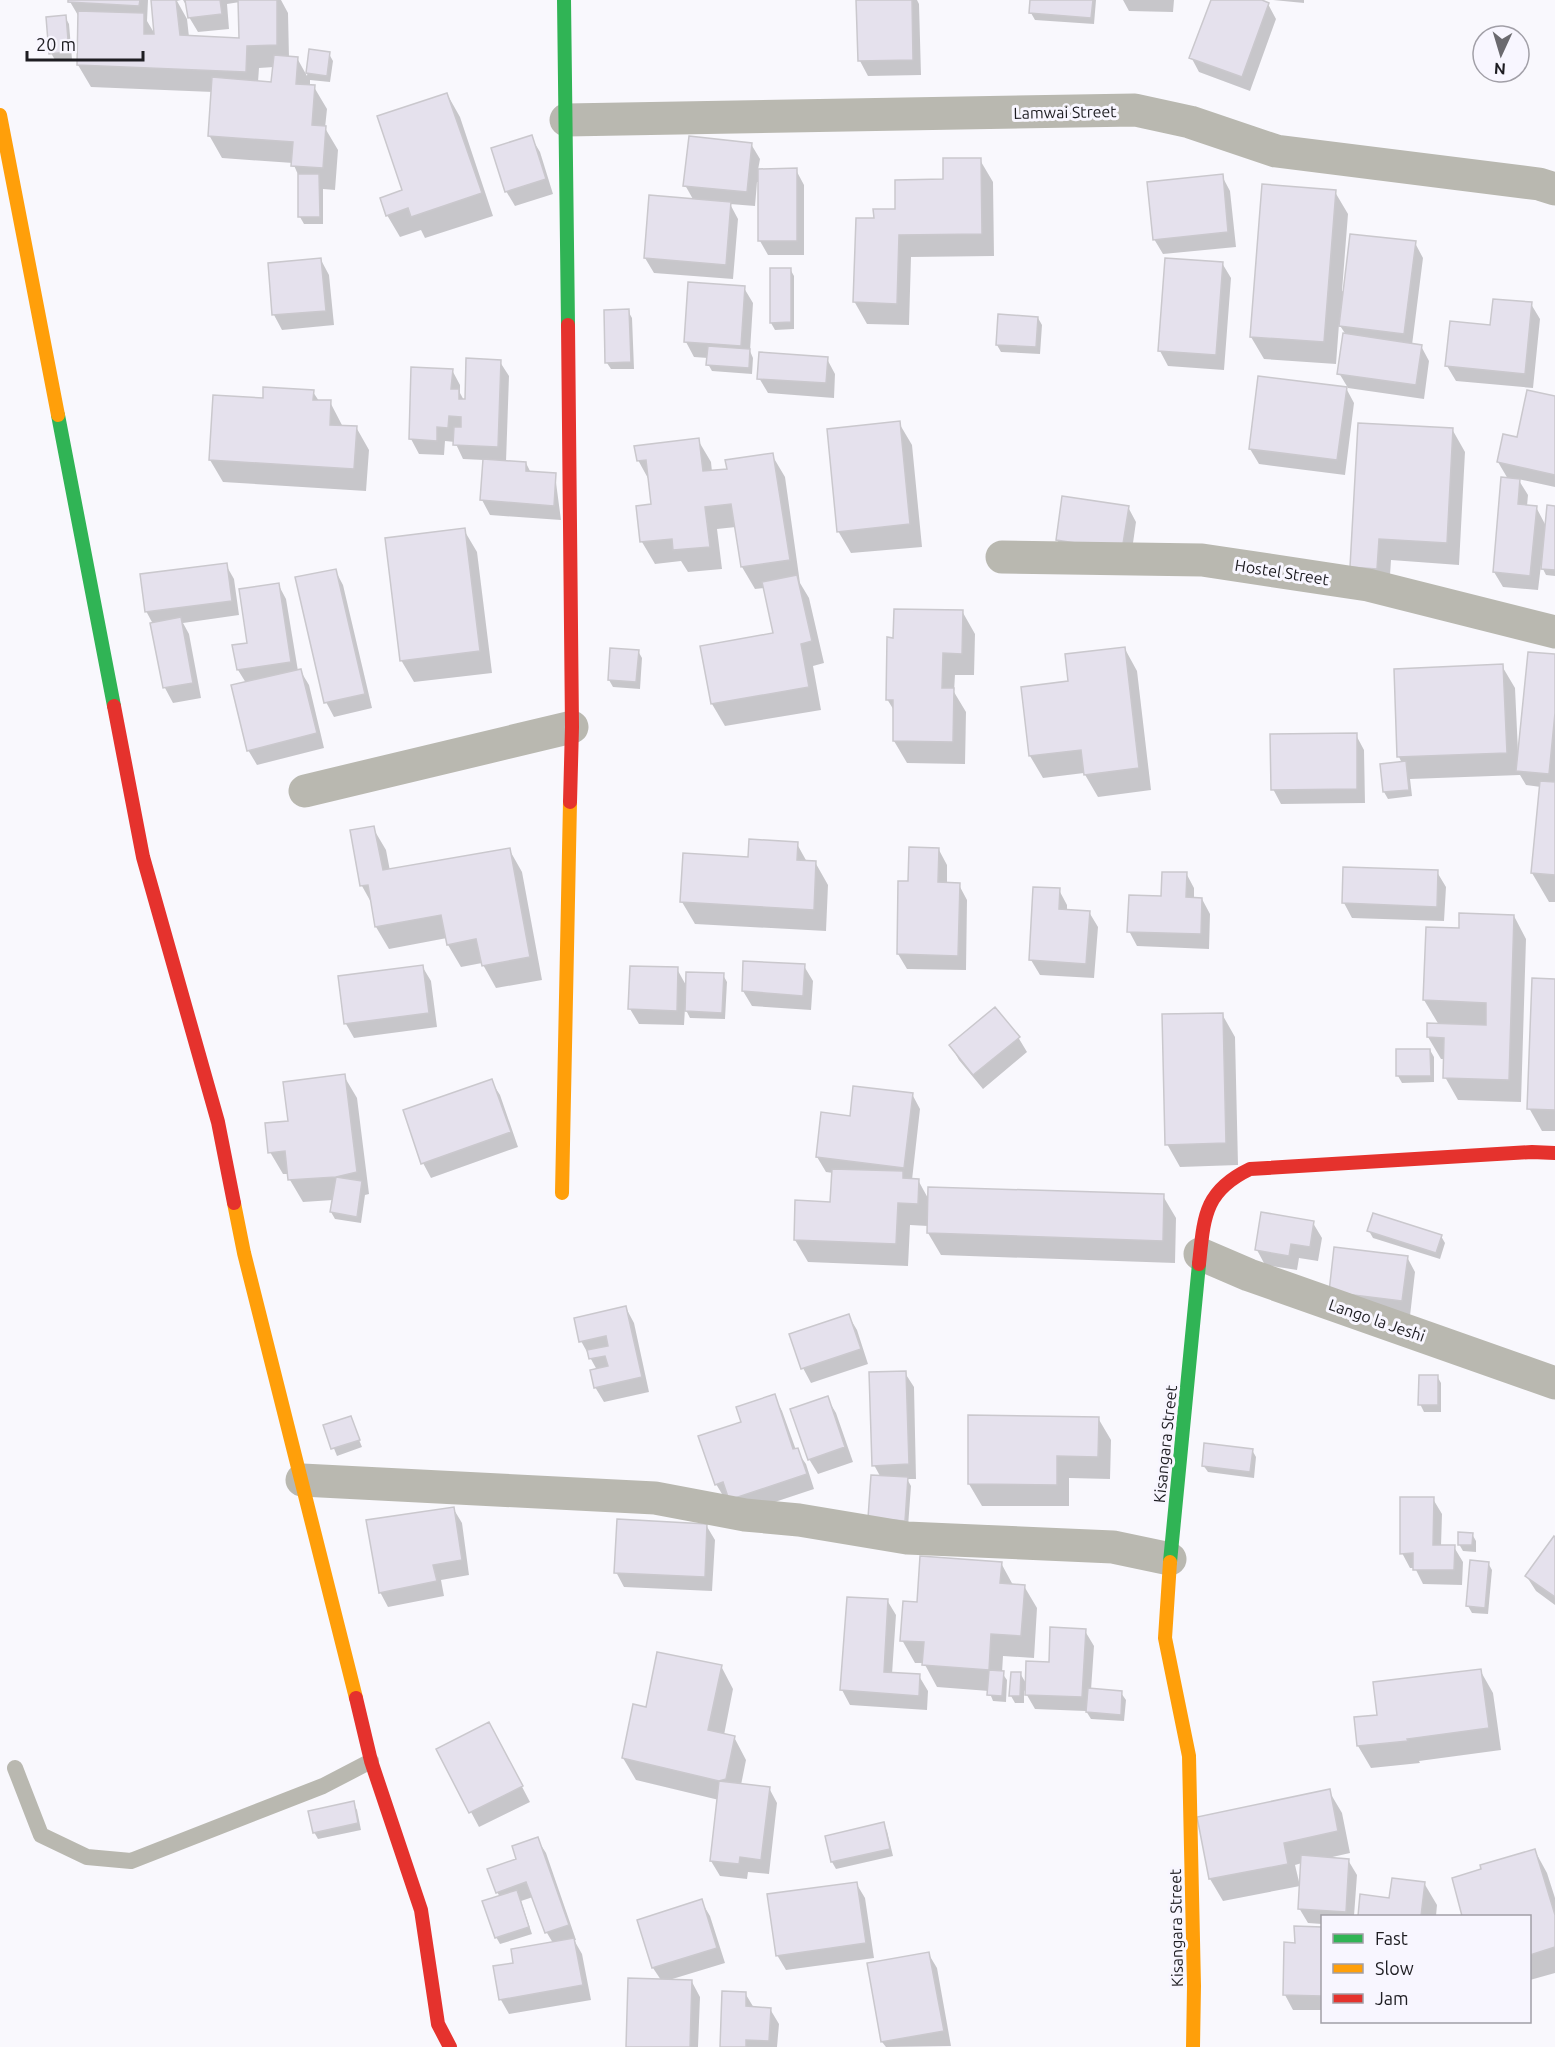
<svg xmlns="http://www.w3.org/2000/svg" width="1555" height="2047" viewBox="0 0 1555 2047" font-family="Ubuntu,sans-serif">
	<rect width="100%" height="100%" fill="#f9f8fd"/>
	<path fill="#0003" fill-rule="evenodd" d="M69 0H148L147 21 156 36 152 0H181L177 1 187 19 189 37 240 40V2L227 4 229 29 198 32 189 17 188 8 183 0H281L288 13 289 58H297L307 76 310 51 329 54 333 61 330 82 310 80V86L314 87 327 109 325 128 338 150 335 190 323 189V224H304L300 217 299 177 293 163 222 158 209 135 213 92 91 87 78 65 79 17ZM274 67 273 83 258 82 259 68Z
		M858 0H917L919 4 921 75 868 76 860 61Z
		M1032 0H1096L1094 24 1035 20 1031 13Z
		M1123 0H1174L1173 12 1129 11Z
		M1212 0H1257L1268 4 1276 19 1250 91 1199 72 1191 57Z
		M1273 0H1304V3Z
		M65 17 69 24 72 59 55 60 51 53Z
		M447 94 460 117 493 216 425 238 421 230 400 237 387 215 404 191Z
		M531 137 540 152 553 194 515 206 506 191Z
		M751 144 760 159 758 170H796L804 185V255H768L760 241 759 182H757L755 206 730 204 738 219 733 279 654 273 645 258 694 201 685 185Z
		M980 160 993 182 994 256 911 257 909 325 867 324 854 301 875 220 897 210Z
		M1222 176 1230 191 1236 247 1163 254 1154 239Z
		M1335 192 1348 214 1342 291 1345 292 1415 243 1423 258 1412 345 1421 346 1429 361 1424 399 1348 388 1339 373 1346 335 1339 324 1336 364 1264 359 1251 337Z
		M321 260 329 275 334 325 282 330 274 315Z
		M1222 263 1231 278 1224 370 1168 366 1160 351Z
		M790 269 794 276V329L775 330 771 323Z
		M744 288 753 303 750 351 753 358 752 374 712 371 708 364V358L694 357 686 342Z
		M1531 304 1540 319 1533 388 1456 381 1447 366 1491 327Z
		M628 311 632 318 634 369H611L607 363Z
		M1038 318 1042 325 1040 354 1001 352 997 345Z
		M827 359 835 374 834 398 768 393 759 378Z
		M500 362 509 376 506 462 526 463 531 473 555 475 561 520 490 515 482 500 484 460 463 459 455 442 445 441 444 455 419 454 411 439 452 370 460 385V393L466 404Z
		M1346 388 1354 403 1345 475 1259 464 1250 449Z
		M313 392 319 401 330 402 343 427H356L369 450 366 491 223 482 210 460 265 399Z
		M1555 398V487L1518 479 1528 495 1527 506 1536 507 1546 526 1555 508V576L1546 575 1541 565 1538 590 1503 587 1494 572 1508 479 1498 462Z
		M899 423 912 445 922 547 851 553 838 531Z
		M1452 429 1465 452 1459 565 1391 560 1389 591 1351 567Z
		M698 440 711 462 712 472 729 470 772 455 785 477 800 583 809 598 824 663 813 666 821 710 725 726 712 704 775 634 765 588 755 589 742 567 736 527 717 529 722 569 688 572 681 561 655 564 642 542 638 507 653 506 650 482 638 460Z
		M1128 507 1136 522 1130 564 1066 554 1057 540Z
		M464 530 477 552 492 673 414 682 401 660Z
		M226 565 234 579 239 615 183 623 189 634 201 698 173 703 165 688 153 624 146 611Z
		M335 570 343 585 372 708 334 717 326 702Z
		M278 584 286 599 298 671 300 670 309 685 324 748 257 765 248 750 246 683 238 670 234 646 249 644Z
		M962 611 975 634 974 675H955L954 692 966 712 965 764 907 763 894 741 895 712 887 699 895 639Z
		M1125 649 1137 671 1151 790 1098 797 1084 773 1043 778 1030 756 1070 682Z
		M638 651 642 658 640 689 613 687 609 680Z
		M1555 656V902H1549L1532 873 1541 787 1526 785 1520 775 1410 779 1412 796 1388 799 1384 792 1381 765 1402 763 1399 757 1396 670 1502 666 1515 688 1518 752H1520Z
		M1356 735 1364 750 1365 803 1281 804 1273 789Z
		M373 828 386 850 390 871 509 849 522 872 542 980 496 988 482 963 461 967 448 945 447 938 389 949 376 927 372 904 362 886Z
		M797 844 807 862H815L828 885 826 931 695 924 682 902 749 858Z
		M939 850 947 865V884L959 885 967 900 966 970 907 969 898 954Z
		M1345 868 1437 872 1446 887 1444 921 1352 918 1344 903Z
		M1186 873 1194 888V899H1202L1210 914 1209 949 1137 946 1129 931Z
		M1059 890 1067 905V911L1089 912 1098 927 1094 978 1040 975 1031 960Z
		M1514 916 1526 939 1521 1102 1458 1100 1445 1077V1059H1441L1428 1037 1439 1025 1424 1000 1427 928 1460 929Z
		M422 966 431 981 437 1027 354 1038 346 1024Z
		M804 966 813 981 811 1010 752 1006 743 991Z
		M677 969 687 987 723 975 727 982 725 1019 690 1018 685 1008 684 1025 639 1024 630 1009Z
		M1555 980V1131H1542L1529 1108Z
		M1222 1014 1235 1037 1238 1165 1180 1167 1167 1144Z
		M1018 1037 1027 1052 983 1089 959 1060 951 1046Z
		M1430 1050 1434 1057V1082L1402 1083 1398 1076 1397 1051Z
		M344 1076 357 1098 369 1194 365 1195 361 1223 335 1219 331 1212 333 1200 303 1202 290 1180 289 1174H283L270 1152 290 1122Z
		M491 1081 500 1095 518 1147 431 1178 423 1163 405 1111Z
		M912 1094 920 1109 912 1180H918L929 1200 1163 1196 1176 1218 1175 1263 941 1255 928 1233V1226L910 1225 908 1266 808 1262 795 1240 832 1204 833 1173 826 1172 817 1157 823 1114 851 1118Z
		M1313 1223 1322 1238 1318 1261 1299 1258 1297 1270 1265 1265 1257 1250Z
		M1369 1231 1441 1236 1445 1243 1440 1259 1373 1238Z
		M1407 1257 1415 1272 1410 1316 1339 1307Z
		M626 1308 634 1323 649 1392 604 1402 595 1387 597 1370 581 1341Z
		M848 1315 857 1330 868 1364 811 1383 803 1368Z
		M905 1373 914 1387 916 1479H907L911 1486 908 1527 874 1465Z
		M1437 1376 1441 1383V1412H1424L1420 1404Z
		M774 1396 782 1411 796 1450 806 1464 814 1489 739 1514 725 1499 716 1484 743 1423Z
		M827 1398 836 1413 853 1462 818 1474 809 1459Z
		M350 1418 362 1447 337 1456 325 1426Z
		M1098 1418 1111 1440 1110 1479 1069 1478V1506H982L969 1484Z
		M1252 1450 1256 1457 1254 1478 1208 1472 1203 1465Z
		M1433 1499 1442 1514 1441 1546 1454 1547 1463 1562 1462 1585 1423 1584 1415 1568H1410L1402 1553Z
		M453 1508 462 1523 469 1575 441 1580 444 1596 388 1607 380 1592Z
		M706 1525 715 1540 712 1591 624 1587 616 1572Z
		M1472 1534 1476 1541V1552L1463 1551 1459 1544Z
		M1555 1539V1605L1536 1591 1527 1577Z
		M1001 1563 1013 1585 1024 1586 1037 1608 1034 1658 1003 1656 1002 1673 1007 1680 1006 1702 993 1701 989 1691 937 1687 924 1663H915L902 1640 918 1604Z
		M1488 1563 1492 1570 1488 1614 1472 1613 1468 1606Z
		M887 1600 896 1615 892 1674 919 1676 928 1691 927 1710 850 1705 842 1690Z
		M1085 1631 1094 1646 1091 1690 1121 1693 1126 1700 1124 1721 1091 1719 1086 1711 1035 1709 1024 1690V1703H1015L1011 1696 1020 1673 1027 1685Z
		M721 1666 733 1689 724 1735 734 1737 746 1760 741 1785 769 1788 777 1803 769 1874 748 1872 747 1879 720 1876 711 1861 719 1800 636 1780 623 1758 647 1709Z
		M1480 1670 1493 1693 1501 1750 1419 1761 1420 1763 1371 1768 1358 1746 1379 1716Z
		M497 1739 530 1802 479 1827 438 1750Z
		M1329 1791 1342 1813 1350 1853 1328 1858 1348 1860 1357 1875 1354 1916H1322V1924L1308 1923 1299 1908 1302 1863 1295 1865 1300 1886 1223 1901 1210 1879 1198 1818Z
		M353 1803 357 1810 361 1830 318 1839 314 1832Z
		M883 1824 887 1831 893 1856 836 1869 832 1862 827 1837Z
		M537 1839 546 1853 576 1940H574L582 1954 591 2000 509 2014 501 2000 515 1964 553 1943 547 1933 533 1897 521 1901 532 1934 500 1944 496 1937 500 1897 497 1892 518 1859Z
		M1535 1851 1547 1873 1555 1898V1973L1530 1980V1916H1464L1454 1879Z
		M856 1883 865 1898 874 1958 786 1970 777 1955Z
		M1424 1883 1437 1905 1436 1916H1360L1362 1895 1390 1899Z
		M701 1901 710 1916 725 1963 669 1980 692 1982 700 1997 698 2047H627L661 1980 653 1968 639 1921Z
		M1296 1928 1322 1929V2010H1293L1285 1995 1296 1944Z
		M928 1953 937 1968 951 2046 886 2047 882 2042 868 1964Z
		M745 1993 754 2008 770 2009 779 2024 777 2047H721Z"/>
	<path fill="#e5e1ed" stroke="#cac8cd" stroke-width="1.5" d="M68 0H140L139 6 68 2Z
		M151 0H176L180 35 239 38 238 0H277V45L247 46 246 72 77 65 78 11 144 13V34H154Z
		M185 0H220L222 14 188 18Z
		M856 0H912L913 60 858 61Z
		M1030 0H1093L1091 18 1029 13Z
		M1211 0H1262L1269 3 1242 77 1189 58Z
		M66 15 69 52 49 54 46 17Z
		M309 49 330 52 327 76 306 73Z
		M274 55 298 57 296 84 315 85 312 125 326 126 323 168 291 166 293 142 208 136 212 77 271 82Z
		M447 93 482 193 411 217 408 208 386 216 380 198 402 190 377 116Z
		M532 135 546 179 505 192 491 148Z
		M689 136 752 143 747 192 683 186Z
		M943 158H981L982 234 899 235 897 304 853 302 856 218H874L873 209H895V180L943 179Z
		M797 168V241H758V169Z
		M298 174H319L320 217H298Z
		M1223 174 1228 232 1153 240 1147 182Z
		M1262 184 1336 190 1324 342 1250 337Z
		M649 195 731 202 726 265 644 258Z
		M1350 234 1416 241 1404 334 1339 326Z
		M321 258 326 311 272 315 268 263Z
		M1165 258 1223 262 1216 355 1158 351Z
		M770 268H791V322L770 323Z
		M688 282 745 286 741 346 684 342Z
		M1493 299 1532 302 1525 374 1445 366 1450 321 1490 325Z
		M629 309 631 362 605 363 604 310Z
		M998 314 1038 317 1036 347 996 345Z
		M1343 333 1422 345 1416 385 1337 374Z
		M708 346 750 349 749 368 706 365Z
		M759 352 828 357 826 383 757 379Z
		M466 358 501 360 498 447 453 445 454 427H461V417L449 416 448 428 437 427V441L409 439 411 367 453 369 451 389H459V399H465Z
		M1258 376 1347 387 1337 460 1249 449Z
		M263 387 314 390 313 400H331L330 425 357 426 354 469 209 460 213 395 263 398Z
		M1527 390 1555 396V475L1497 462 1503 434 1517 437Z
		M900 421 910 524 837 532 827 429Z
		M1358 423 1453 428 1447 543 1379 539 1377 569 1350 567Z
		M699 438 703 471 727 469 725 460 773 453 790 560 741 567 731 504 705 507 710 547 673 550 672 539 640 542 636 506 651 504 646 460 637 461 634 446Z
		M483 459 526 462V471L556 473 554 506 480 500Z
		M1501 477 1520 479 1518 504 1537 506 1530 576 1493 572Z
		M1062 496 1129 506 1122 550 1056 540Z
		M1547 505 1555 506V570L1541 569Z
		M465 528 480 651 400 661 385 538Z
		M227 563 232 601 145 612 140 574Z
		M336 569 365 694 324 703 295 577Z
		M797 575 812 641 801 644 809 687 711 704 700 646 773 633 762 582Z
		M279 583 291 662 237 670 232 645 247 643 239 589Z
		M894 609 963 610 962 654 943 653 942 688H954L953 742 893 741V700H886L887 637 893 638Z
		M181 617 193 683 163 688 150 623Z
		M1125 647 1139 768 1084 775 1081 750 1029 756 1021 687 1068 681 1065 654Z
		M610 648 639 650 636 682 608 680Z
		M1528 652 1555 654V713L1549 774 1516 771Z
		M1503 664 1507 753 1397 757 1394 669Z
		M301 669 317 733 247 751 231 685Z
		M1357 733V789L1271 790 1270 734Z
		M1406 761 1409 790 1383 792 1380 764Z
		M1540 781 1555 782V875L1531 873Z
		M374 826 383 870 510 848 530 957 482 966 476 939 447 945 441 915 375 927 368 885 360 886 350 830Z
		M749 839 798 842 797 860 816 861 814 910 680 902 683 853 748 857Z
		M909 847 939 848 938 882 960 883 958 956 897 954 898 881H908Z
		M1343 867 1438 870 1437 907 1342 903Z
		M1162 872H1187L1186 897 1202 898 1201 934 1127 932 1129 895 1161 896Z
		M1033 887 1060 888 1059 909 1090 911 1086 964 1029 960Z
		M1459 913 1514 915 1509 1080 1443 1078 1444 1038 1427 1037V1023L1486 1025V1003L1423 1000 1426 927 1459 928Z
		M743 961 805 964 803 996 742 991Z
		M423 965 429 1013 344 1024 338 976Z
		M630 966 678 967 677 1011 628 1009Z
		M686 972 724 973 722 1013 685 1011Z
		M1532 978 1555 979V1110L1527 1109Z
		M995 1007 1020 1037 973 1075 949 1045Z
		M1223 1013 1226 1143 1165 1145 1162 1014Z
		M1396 1049H1430L1431 1076H1396Z
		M345 1074 357 1172 336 1177 288 1180 285 1151 268 1153 265 1123 288 1121 283 1082Z
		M492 1079 511 1132 421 1164 403 1110Z
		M853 1086 913 1093 904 1168 816 1157 821 1112 850 1116Z
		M832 1169 903 1171V1178L919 1179 918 1204 898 1203 896 1244 794 1240 795 1200 830 1202Z
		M336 1177 362 1181 357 1217 330 1212Z
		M928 1187 1164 1194 1163 1241 927 1233Z
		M1261 1212 1314 1221 1310 1247 1291 1244 1289 1256 1255 1250Z
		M1373 1213 1442 1235 1436 1253 1367 1231Z
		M1334 1247 1408 1256 1402 1301 1329 1292Z
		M626 1306 642 1377 594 1388 590 1370 608 1366 605 1356 589 1359 587 1350 608 1346 606 1336 579 1342 574 1318Z
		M849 1314 861 1349 801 1369 789 1334Z
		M906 1371 909 1464 872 1466 869 1372Z
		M1419 1375H1438V1405H1418Z
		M775 1394 793 1449 798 1448 807 1474 729 1500 723 1482 715 1485 698 1436 741 1422 736 1407Z
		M828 1396 845 1447 808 1460 790 1409Z
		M968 1415 1099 1417 1098 1457 1057 1456V1485L968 1484Z
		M351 1416 360 1440 331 1449 323 1425Z
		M1204 1443 1253 1449 1250 1472 1202 1466Z
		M871 1475 908 1477 905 1521 868 1518Z
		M1400 1497H1434L1433 1545H1455L1454 1570H1413V1553L1400 1554Z
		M454 1507 462 1560 433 1565 437 1581 379 1593 366 1520Z
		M617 1519 707 1524 705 1577 614 1573Z
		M1458 1532 1473 1533 1472 1545H1458Z
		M1554 1536 1555 1537V1597L1525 1576Z
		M920 1556 1002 1562 1000 1583 1025 1585 1021 1636 991 1634 989 1670 922 1665 924 1642 900 1641 903 1601 917 1602Z
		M1470 1560 1489 1562 1485 1608 1466 1606Z
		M847 1597 888 1599 884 1672 920 1674 919 1696 840 1690Z
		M1050 1627 1086 1629 1082 1697 1025 1695 1026 1661 1049 1662Z
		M657 1652 722 1665 708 1730 735 1736 726 1779 719 1781 622 1758 633 1704 646 1707Z
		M1481 1669 1489 1728 1407 1739 1408 1741 1357 1746 1354 1717 1377 1715 1373 1682Z
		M989 1670 1004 1671 1002 1696 987 1695Z
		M1011 1672H1021L1020 1696H1009Z
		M1088 1688 1122 1691 1121 1715 1086 1712Z
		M489 1722 523 1786 469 1813 436 1749Z
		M719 1781 770 1787 761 1860 740 1857 739 1864 710 1861Z
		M1330 1789 1338 1831 1284 1843 1288 1864 1209 1879 1197 1817Z
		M354 1801 358 1823 313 1833 308 1811Z
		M884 1822 890 1849 831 1862 825 1836Z
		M538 1837 569 1925 545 1933 526 1882 496 1893 487 1869 516 1859 512 1846Z
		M1535 1849 1555 1915V1947L1530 1955V1916H1462L1452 1878 1481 1869 1480 1865Z
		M1301 1855 1349 1859 1346 1912 1298 1909Z
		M1392 1878 1425 1882 1421 1916H1358L1360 1894 1389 1898Z
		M857 1882 866 1943 776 1956 767 1894Z
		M517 1890 529 1927 495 1938 482 1901Z
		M702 1899 717 1948 652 1968 637 1920Z
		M1294 1926 1322 1927V1996L1283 1995 1284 1942 1295 1943Z
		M574 1938 583 1985 499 2000 493 1966 513 1963 511 1949Z
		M929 1952 944 2031 881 2042 867 1963Z
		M628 1978 692 1980 690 2047H626Z
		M722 1991 746 1992V2006L771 2008 769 2041 746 2040V2047H720Z"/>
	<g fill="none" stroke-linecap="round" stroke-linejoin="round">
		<path stroke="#b9b8b0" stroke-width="16" d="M15 1768 41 1835 87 1857 131 1861 323 1786 371 1761"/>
		<path stroke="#b9b8b0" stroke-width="33" d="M566 120 1135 110 1190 122 1276 151 1539 184 1555 189
			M1002 557 1202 560 1368 585 1555 632
			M305 791 572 727
			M1200 1254 1249 1275 1555 1383
			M302 1480 655 1498 745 1515 799 1520 907 1538 1113 1547 1170 1559"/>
		<path stroke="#30b455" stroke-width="14" d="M564 0 568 325
			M58 415 114 706
			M1170 1562 1199 1264"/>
		<path stroke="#ff9f0a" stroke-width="14" d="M0 115 58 415
			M562 1193 570 802
			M234 1203 244 1253 356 1698
			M1170 1562 1165 1638 1189 1756 1194 1986 1193 2047"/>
		<path stroke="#e5322d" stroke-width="14" d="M568 325 572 727 570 802
			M114 706 143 857 218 1122 234 1203
			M1199 1264C1204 1217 1204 1191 1250 1169L1532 1152 1555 1153
			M356 1698 371 1761 421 1910 438 2024 450 2047"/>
	</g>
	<g text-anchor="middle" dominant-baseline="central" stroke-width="6" stroke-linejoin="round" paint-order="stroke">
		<g font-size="16" fill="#1e1d22" stroke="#f8f6ff">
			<text transform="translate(1065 112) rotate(-1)">Lamwai Street</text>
			<text transform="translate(1282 572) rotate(9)">Hostel Street</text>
			<text transform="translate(1377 1320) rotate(19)">Lango la Jeshi</text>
			<text transform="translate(1165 1444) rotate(-84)">Kisangara Street</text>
			<text transform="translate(1176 1928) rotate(-91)">Kisangara Street</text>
		</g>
	</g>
	<rect x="1321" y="1915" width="210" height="108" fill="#f8f6ff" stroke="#a19fa7" stroke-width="1.5"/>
	<rect x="1333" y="1934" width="30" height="9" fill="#30b455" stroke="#a19fa7" stroke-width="1.5"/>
	<text x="1375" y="1945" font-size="18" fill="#1e1d22">Fast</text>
	<rect x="1333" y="1964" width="30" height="9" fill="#ff9f0a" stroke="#a19fa7" stroke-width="1.5"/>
	<text x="1375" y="1975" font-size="18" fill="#1e1d22">Slow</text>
	<rect x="1333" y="1994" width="30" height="9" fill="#e5322d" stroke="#a19fa7" stroke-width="1.5"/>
	<text x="1375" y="2005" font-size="18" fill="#1e1d22">Jam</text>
	<g transform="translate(1501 54) rotate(184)"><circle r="28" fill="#f8f6ff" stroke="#a19fa7" stroke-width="1.5"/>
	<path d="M0-4.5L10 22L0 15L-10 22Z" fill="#6b6a6f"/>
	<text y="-9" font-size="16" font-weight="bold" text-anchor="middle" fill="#1e1d22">N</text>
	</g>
	<path d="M27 51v9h116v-9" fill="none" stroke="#1e1d22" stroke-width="3"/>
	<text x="36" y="51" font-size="18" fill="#1e1d22" stroke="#f8f6ff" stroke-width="4.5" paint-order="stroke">20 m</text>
</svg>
